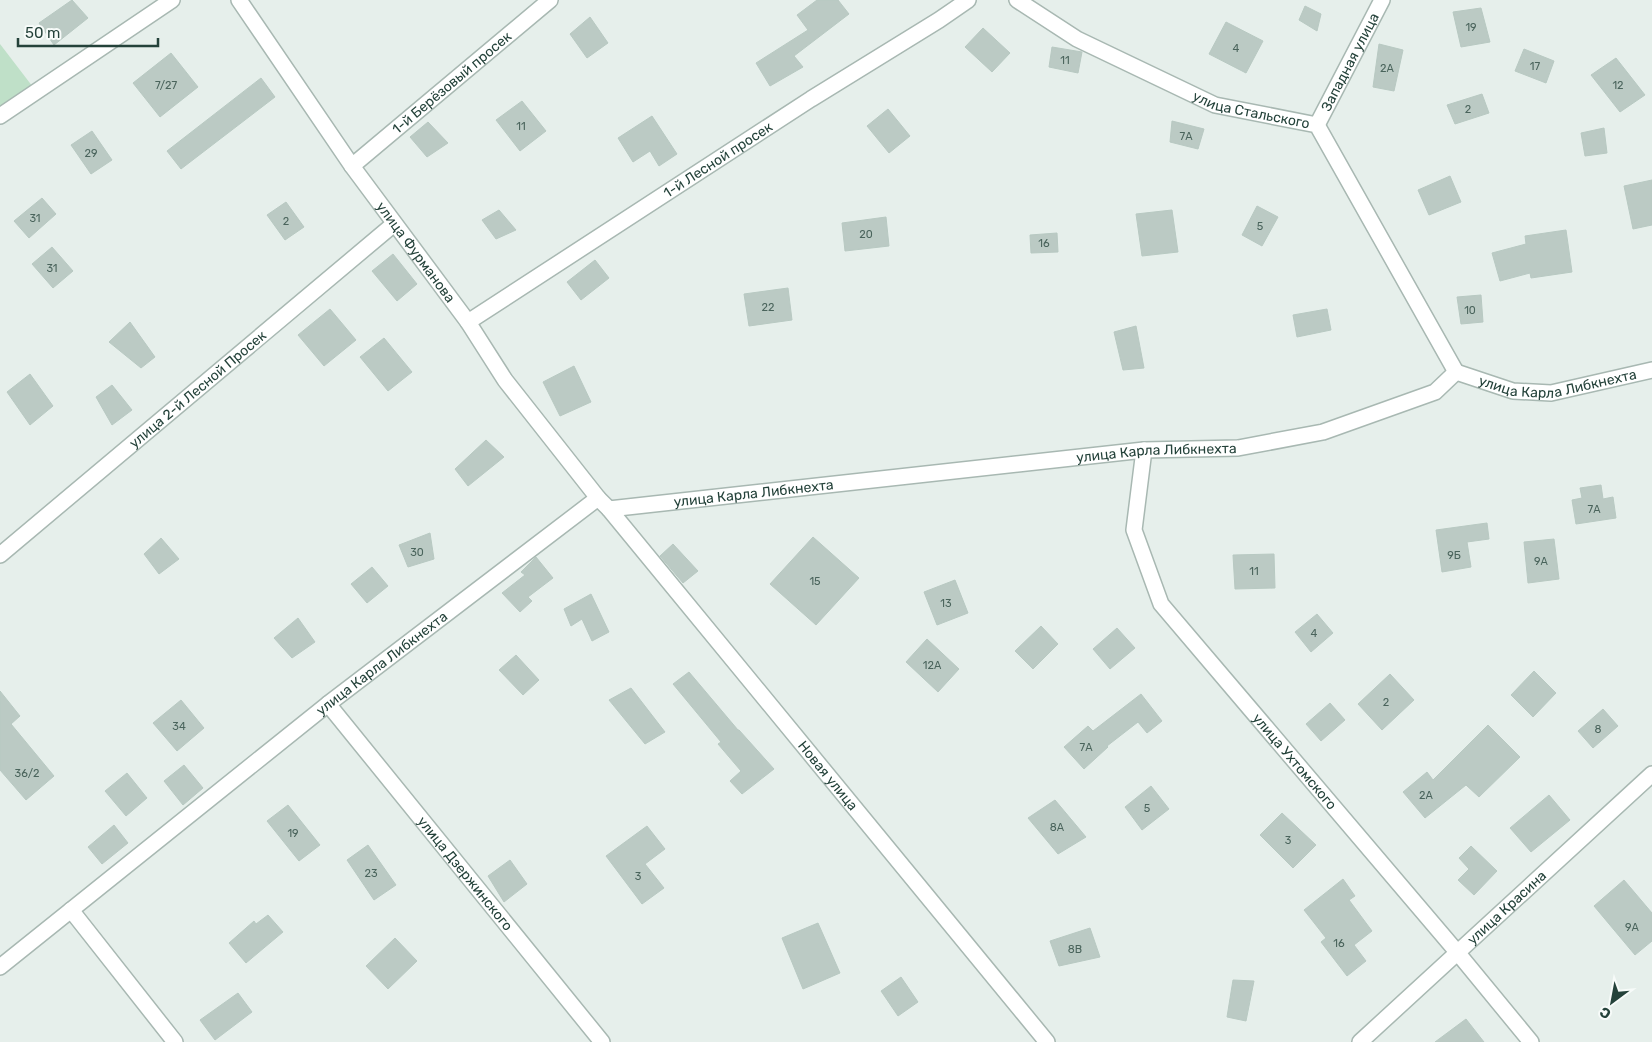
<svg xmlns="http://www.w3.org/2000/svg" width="1652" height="1042" viewBox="0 0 1652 1042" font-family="Rubik,sans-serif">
	<rect width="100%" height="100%" fill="#e6efeb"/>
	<path fill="#bfe0c8" d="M0 44 36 91 0 116Z"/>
	<path fill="#bbcac4" stroke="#b8c9c2" d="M72 0 88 18 54 45 39 23Z
		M817 0H838L849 14 794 56 803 67 770 86 756 63 808 30 797 15Z
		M1305 6 1321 14 1317 31 1299 20Z
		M1481 8 1490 42 1461 47 1453 12Z
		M590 17 608 43 587 58 570 34Z
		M1226 22 1263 41 1246 73 1209 54Z
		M983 28 1010 53 992 72 965 47Z
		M1379 44 1403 50 1394 91 1373 87Z
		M1052 47 1082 52 1078 73 1049 67Z
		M1524 49 1554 61 1546 83 1515 71Z
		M171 53 198 87 160 117 133 83Z
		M1616 58 1645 95 1620 112 1591 75Z
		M261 78 275 97 181 169 167 151Z
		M1482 94 1489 113 1455 124 1447 105Z
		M522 101 546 131 520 151 496 120Z
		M888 109 910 136 889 153 867 126Z
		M652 116 677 154 659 166 650 151 633 162 618 138Z
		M1172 121 1204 129 1198 149 1170 142Z
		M428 122 448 143 427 157 410 137Z
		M1604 128 1607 153 1585 156 1581 133Z
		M92 131 112 160 91 174 71 145Z
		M1450 176 1461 202 1429 215 1418 190Z
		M1652 180V225L1633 229 1624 186Z
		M42 198 56 214 29 238 14 221Z
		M286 202 304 227 285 240 267 215Z
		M1257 206 1278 217 1262 246 1242 235Z
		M499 210 516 230 496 239 482 220Z
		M1172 210 1178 252 1142 256 1136 214Z
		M886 217 889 246 845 251 842 223Z
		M1566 230 1572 272 1531 278 1530 273 1500 281 1492 253 1526 244 1525 236Z
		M1057 233 1058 252 1031 253 1030 235Z
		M52 247 73 271 53 288 32 264Z
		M393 254 417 284 397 301 372 271Z
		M595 260 609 278 581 300 567 282Z
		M788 288 792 320 749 326 744 294Z
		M1481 295 1483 322 1461 324 1457 297Z
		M330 309 356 340 324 366 298 335Z
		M1327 309 1331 330 1297 337 1293 315Z
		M130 322 155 357 141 368 109 342Z
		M1136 326 1144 368 1123 370 1114 332Z
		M384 338 412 372 388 391 360 357Z
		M574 366 591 402 560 416 543 382Z
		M30 374 53 406 30 425 7 392Z
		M112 385 132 410 112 425 96 397Z
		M486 440 504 457 468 486 455 469Z
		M1601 485 1603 499 1613 497 1616 518 1576 524 1572 500 1582 498 1580 488Z
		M1487 523 1489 539 1467 542 1471 567 1442 572 1436 530Z
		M430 533 434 559 408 567 399 545Z
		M813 537 859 578 816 625 770 584Z
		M161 538 179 559 159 574 144 554Z
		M1554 539 1559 579 1528 583 1524 542Z
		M673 544 698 571 683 583 660 556Z
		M1274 554 1275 588 1235 589 1233 555Z
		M536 557 553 578 528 597 532 601 520 612 502 593 525 575 521 572Z
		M372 567 388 586 367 603 351 584Z
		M955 580 968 613 937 625 924 592Z
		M591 594 609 632 592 641 582 619 571 626 564 609Z
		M1317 614 1333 633 1311 652 1295 632Z
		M298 618 315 642 292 658 274 638Z
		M1041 626 1058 644 1033 669 1015 651Z
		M1117 628 1135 648 1110 669 1093 649Z
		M927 639 959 669 938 692 906 662Z
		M516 655 539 680 523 695 499 670Z
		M1534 671 1556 693 1533 717 1511 695Z
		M689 672 738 730H739L774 769 742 794 730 781 741 771 718 744 721 742 673 684Z
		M1390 674 1414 700 1382 730 1358 704Z
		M631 688 665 732 645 744 609 700Z
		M0 691 20 716 11 724 54 776 26 800 0 770Z
		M1141 694 1162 721 1147 733 1138 722 1107 746 1108 747 1084 769 1064 747 1088 726 1093 731Z
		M181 700 204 728 177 751 153 723Z
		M1330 703 1345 720 1321 741 1306 724Z
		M1603 709 1618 726 1593 748 1578 731Z
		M1488 725 1520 757 1479 797 1466 785 1425 818 1403 792 1427 772 1433 780Z
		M184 765 203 788 183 805 164 781Z
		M127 773 147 798 126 816 105 791Z
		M1151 786 1169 809 1142 830 1125 807Z
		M1549 795 1570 820 1531 852 1510 828Z
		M1055 800 1086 837 1058 854 1028 818Z
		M288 805 320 845 299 861 267 821Z
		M1282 813 1316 845 1293 868 1260 835Z
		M114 825 128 843 102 864 88 847Z
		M647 826 665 849 645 864 664 888 642 904 606 856Z
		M368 845 396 885 374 900 347 860Z
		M1471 846 1497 871 1474 895 1458 880 1469 869 1459 858Z
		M510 860 527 884 504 902 488 876Z
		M1343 879 1355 896 1349 900 1372 931 1354 945 1366 961 1347 976 1321 942 1326 938 1304 910Z
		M1624 880 1652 913V941L1635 955 1594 906Z
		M268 915 283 932 246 963 229 943 254 921 256 924Z
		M818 923 840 973 803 989 782 938Z
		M1090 928 1100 957 1059 966 1050 941Z
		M395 938 417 961 388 989 366 966Z
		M901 977 918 1002 898 1016 881 991Z
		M1233 980 1254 981 1246 1021 1227 1017Z
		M238 993 252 1012 215 1040 200 1020Z
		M1466 1019 1484 1042H1435Z"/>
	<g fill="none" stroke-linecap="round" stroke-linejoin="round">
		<defs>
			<g id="minor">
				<path id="s1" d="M239 0 352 166 468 322 505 380 598 498"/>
				<path id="s2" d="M1017 0 1077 39 1215 105 1317 125 1456 372"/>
				<path d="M0 116 172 0"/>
				<path id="s3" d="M1317 125 1382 0"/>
				<path id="s4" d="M352 166 550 0"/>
				<path id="s5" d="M468 322 811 99 939 20 968 0"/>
				<path id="s6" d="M1456 372 1513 391 1551 393 1652 370"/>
				<path id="s7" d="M1144 450 1134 530 1161 604 1457 952 1531 1042"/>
				<path id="s8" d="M609 509 1047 1042"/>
				<path id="s9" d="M0 555 394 224"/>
				<path id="s10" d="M328 704 602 1042"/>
				<path d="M71 910 175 1042"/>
				<path id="s11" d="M0 967 328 704 598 498 609 509 1144 450 1238 448 1323 432 1435 392 1456 372"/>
				<path id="s12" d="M1360 1042 1652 774"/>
			</g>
		</defs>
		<use href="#minor" stroke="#a8b8b2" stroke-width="18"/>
		<use href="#minor" stroke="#fff" stroke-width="15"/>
	</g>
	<g text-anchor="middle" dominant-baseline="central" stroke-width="5" stroke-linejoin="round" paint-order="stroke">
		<g font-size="11" fill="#4a645c">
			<text x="1471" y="27">19</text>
			<text x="1236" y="48">4</text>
			<text x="1065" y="60">11</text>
			<text x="1535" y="66">17</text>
			<text x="1387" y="68">2А</text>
			<text x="166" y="85">7/27</text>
			<text x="1618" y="85">12</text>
			<text x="1468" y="109">2</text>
			<text x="521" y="126">11</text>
			<text x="1186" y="136">7А</text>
			<text x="91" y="153">29</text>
			<text x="35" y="218">31</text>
			<text x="286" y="221">2</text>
			<text x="1260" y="226">5</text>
			<text x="866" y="234">20</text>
			<text x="1044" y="243">16</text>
			<text x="52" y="268">31</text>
			<text x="768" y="307">22</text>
			<text x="1470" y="310">10</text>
			<text x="1594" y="509">7А</text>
			<text x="417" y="552">30</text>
			<text x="1454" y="555">9Б</text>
			<text x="1541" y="561">9А</text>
			<text x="1254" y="571">11</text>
			<text x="815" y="581">15</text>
			<text x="946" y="603">13</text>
			<text x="1314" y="633">4</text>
			<text x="932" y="665">12А</text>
			<text x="1386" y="702">2</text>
			<text x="179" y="726">34</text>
			<text x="1598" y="729">8</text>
			<text x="1086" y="747">7А</text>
			<text x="27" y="773">36/2</text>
			<text x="1426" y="795">2А</text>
			<text x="1147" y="808">5</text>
			<text x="1057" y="827">8А</text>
			<text x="293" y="833">19</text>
			<text x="1288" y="840">3</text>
			<text x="371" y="873">23</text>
			<text x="638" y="876">3</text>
			<text x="1632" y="927">9А</text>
			<text x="1339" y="943">16</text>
			<text x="1075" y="949">8В</text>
		</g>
		<g font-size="14" fill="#24423a" stroke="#f7fbf9">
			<text stroke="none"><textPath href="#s3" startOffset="71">Западная улица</textPath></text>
			<text stroke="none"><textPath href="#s4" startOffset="130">1-й Берёзовый просек</textPath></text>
			<text stroke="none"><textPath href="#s2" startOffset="261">улица Стальского</textPath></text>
			<text stroke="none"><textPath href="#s5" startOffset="298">1-й Лесной просек</textPath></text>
			<text stroke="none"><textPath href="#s1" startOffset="308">улица Фурманова</textPath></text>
			<text stroke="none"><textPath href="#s6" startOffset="105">улица Карла Либкнехта</textPath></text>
			<text stroke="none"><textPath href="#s9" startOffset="258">улица 2-й Лесной Просек</textPath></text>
			<text stroke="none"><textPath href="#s11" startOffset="1326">улица Карла Либкнехта</textPath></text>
			<text stroke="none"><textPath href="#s11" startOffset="921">улица Карла Либкнехта</textPath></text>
			<text stroke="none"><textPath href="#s11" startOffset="488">улица Карла Либкнехта</textPath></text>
			<text stroke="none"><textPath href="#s7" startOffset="366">улица Ухтомского</textPath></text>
			<text stroke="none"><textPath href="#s8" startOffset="345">Новая улица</textPath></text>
			<text stroke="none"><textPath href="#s10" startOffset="218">улица Дзержинского</textPath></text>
			<text stroke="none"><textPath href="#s12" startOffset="199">улица Красина</textPath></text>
		</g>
	</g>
	<g transform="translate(1612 1002) rotate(212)" stroke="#f7fbf9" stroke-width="4" paint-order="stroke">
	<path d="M0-4L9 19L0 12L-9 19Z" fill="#24423a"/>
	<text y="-8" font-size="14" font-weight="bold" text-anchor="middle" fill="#24423a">С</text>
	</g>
	<path d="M18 38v8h140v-8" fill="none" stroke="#24423a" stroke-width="2.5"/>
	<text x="25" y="38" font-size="15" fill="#24423a" stroke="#f7fbf9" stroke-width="4" paint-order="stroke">50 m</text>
</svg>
